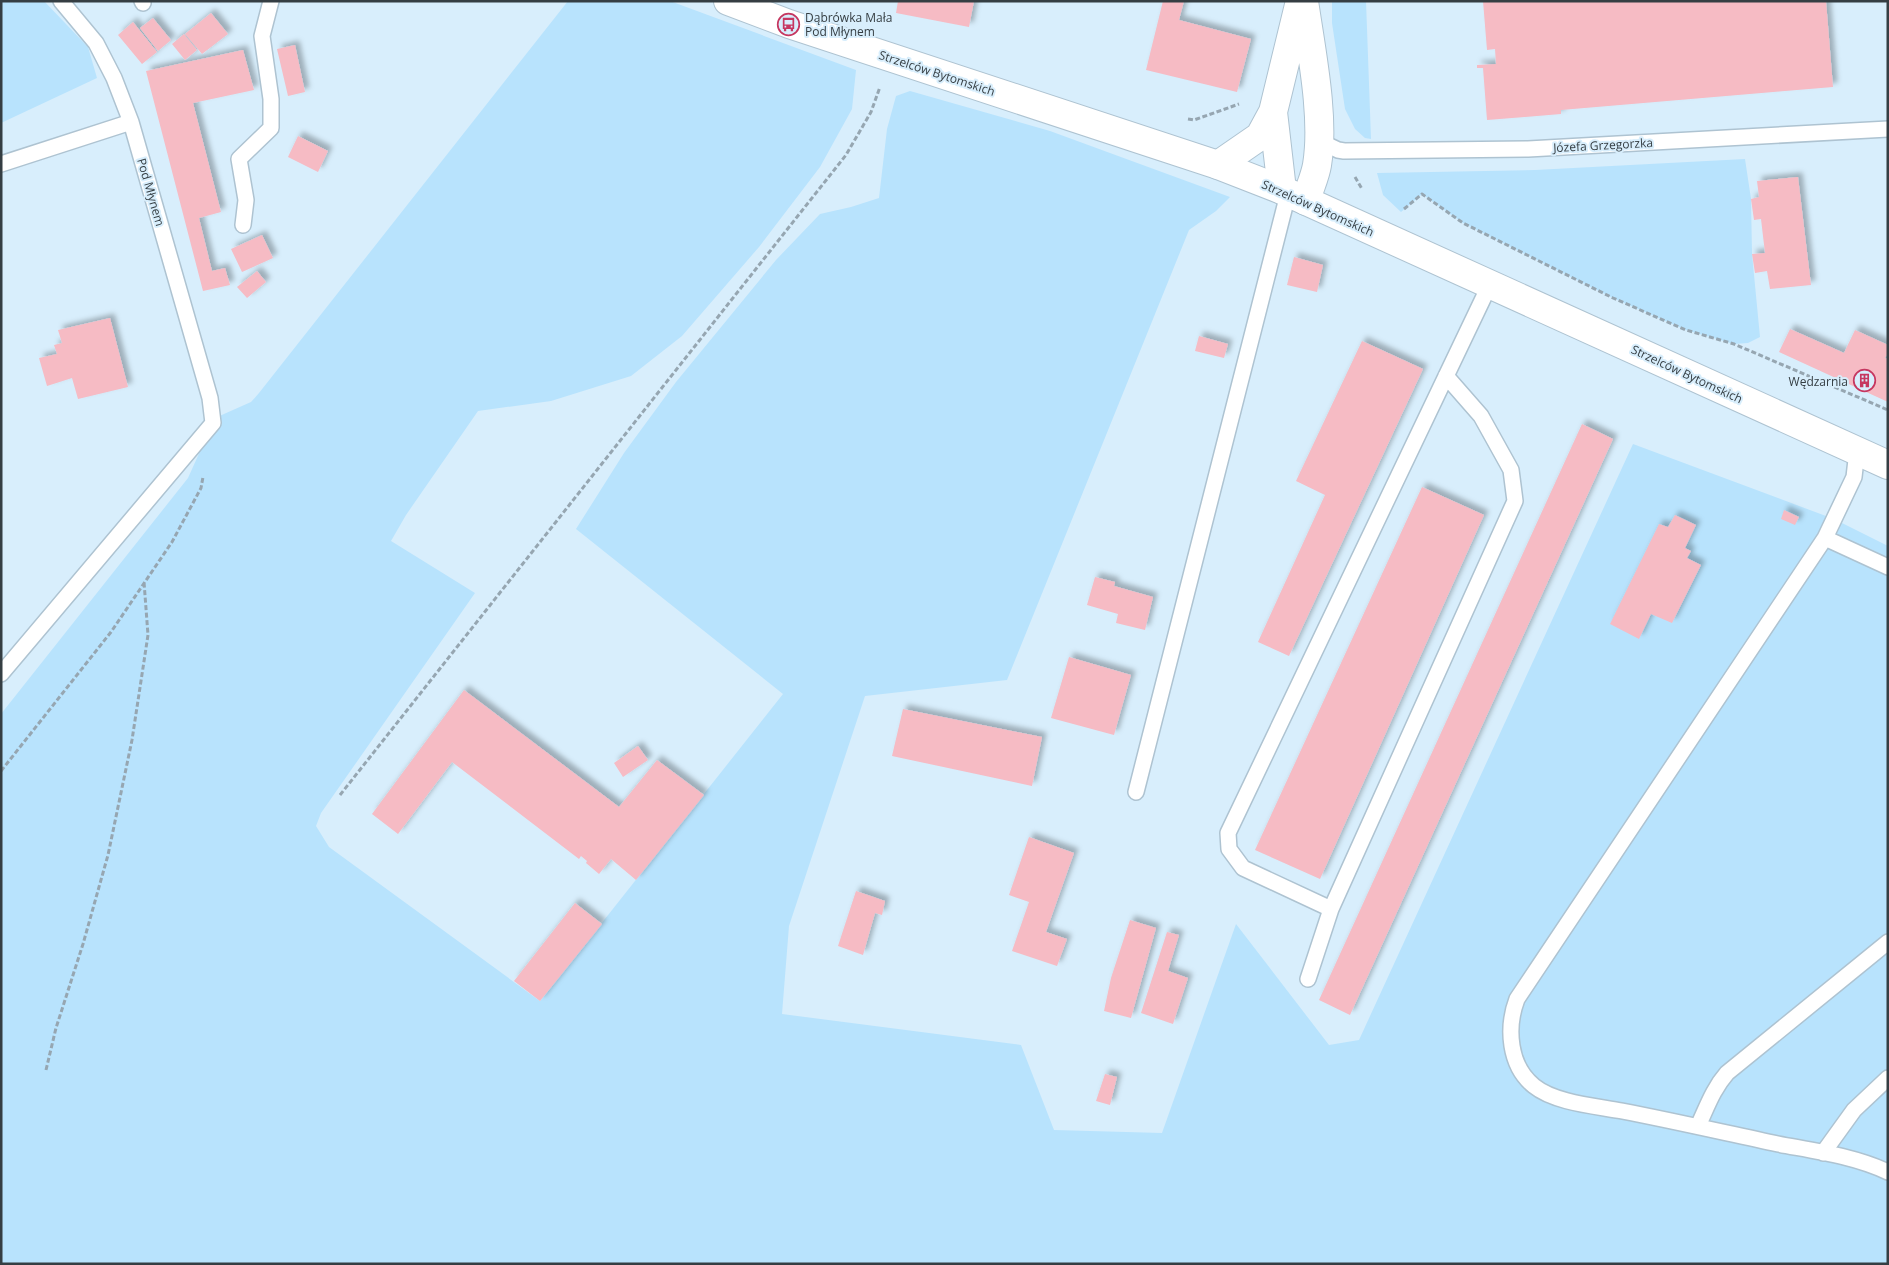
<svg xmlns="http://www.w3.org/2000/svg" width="1889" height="1265" viewBox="0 0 1889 1265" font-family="'Open Sans',sans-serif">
	<defs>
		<filter id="shadow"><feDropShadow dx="4.5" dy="-4.5" stdDeviation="2.5" flood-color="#0004"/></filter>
	</defs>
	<rect width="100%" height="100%" fill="#d8eefc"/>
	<path fill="#b8e3fd" d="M1 1H44L88 47 97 78 1 123Z
		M568 1H670L856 70 852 109 820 167 759 247 682 336 631 376 551 401 478 411 406 515 391 541 475 593 321 813 316 826 329 847 540 1001 783 694 576 529 624 453 676 382 776 260 820 214 851 207 879 198 887 129 896 96 910 91 1050 131 1230 197 1216 211 1189 230 1007 680 865 696 789 926 782 1014 1021 1045 1054 1130 1162 1133 1236 924 1329 1045 1359 1040 1633 444 1834 519 1888 546V1264H1V714L188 478 215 418 251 402 259 393Z
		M1332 1H1366L1371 139 1365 138 1355 129 1345 109 1332 23Z
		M1745 159 1751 199 1752 254 1760 337 1748 343 1734 344 1686 330 1613 298 1463 223 1422 194 1401 212 1383 195 1377 173 1535 170Z"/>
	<path fill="#f6bbc4" filter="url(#shadow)" d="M898 1H974L969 27 896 13Z
		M1163 1H1184L1179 20 1251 39 1237 92 1146 70Z
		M1483 1H1826L1833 87 1561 110V114L1487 120 1483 68H1477V65L1496 64 1495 49 1487 50Z
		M211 13 228 34 202 54 185 34Z
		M153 18 171 40 158 51 140 28Z
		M133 22 157 52 142 64 118 35Z
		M184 34 197 50 185 60 172 44Z
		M295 45 305 92 288 96 277 49Z
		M243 50 254 90 193 103 221 212 199 218 212 271 225 268 230 285 203 291 146 71Z
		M298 136 328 151 318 172 288 157Z
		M1798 177 1811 285 1770 289 1767 271 1755 273 1752 254 1765 253 1761 219 1754 220 1751 199 1759 197 1757 181Z
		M262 235 273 258 242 272 231 249Z
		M1294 257 1323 265 1317 292 1287 285Z
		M257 271 266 282 247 298 237 287Z
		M110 318 128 387 78 399 72 378 47 386 39 358 57 354 54 345 62 343 58 330Z
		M1790 329 1844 353 1855 330 1888 345V353L1885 358 1888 359V402L1779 352Z
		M1199 336 1228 344 1224 358 1195 351Z
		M1362 341 1423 369 1289 656 1258 642 1325 495 1296 481Z
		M1582 424 1613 439 1350 1015 1319 1000Z
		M1422 487 1484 515 1320 879 1255 850Z
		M1784 510 1799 517 1795 525 1781 519Z
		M1675 515 1696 525 1685 548 1691 551 1687 558 1701 565 1672 623 1651 614 1639 639 1610 624 1659 524 1668 527Z
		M1095 577 1115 582 1114 586 1153 597 1145 630 1116 623 1118 614 1087 605Z
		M1069 657 1131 675 1114 735 1051 718Z
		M464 690 619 807 657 760 704 795 636 880 611 859 599 874 586 863 587 861 581 856 579 859 452 762 398 834 372 814Z
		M903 709 1042 737 1032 786 892 756Z
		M638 746 648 760 623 777 614 763Z
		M1029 837 1074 853 1046 932 1067 939 1057 966 1012 951 1029 902 1009 895Z
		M856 891 885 901 882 915 875 913 863 955 838 946Z
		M575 903 602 924 540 1001 514 981Z
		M1130 920 1156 928 1131 1018 1104 1011 1111 978Z
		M1167 932 1179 935 1168 971 1188 978 1173 1024 1141 1013Z
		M1105 1074 1117 1077 1110 1105 1096 1101Z"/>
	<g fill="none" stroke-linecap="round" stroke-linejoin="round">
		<defs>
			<path id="service" d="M142 1 143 3
				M1319 141 1338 150 1344 151 1528 149 1888 129
				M1 164 131 122
				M243 225 246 200 239 159 271 128V99L262 36 271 1
				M1857 451 1854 477 1825 538 1517 999C1506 1028 1509 1066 1534 1086 1555 1103 1596 1106 1622 1111 1674 1121 1726 1133 1778 1144 1815 1151 1854 1156 1888 1172
				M1825 538 1888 567
				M1 674 213 423 210 398 131 122 114 78 96 43 61 1
				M1136 792 1288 194
				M1331 909 1243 868 1229 849 1228 833 1490 284
				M1308 979 1331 909 1515 501 1511 470 1481 416 1446 376
				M1698 1126C1707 1107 1713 1089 1727 1073L1888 942
				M1823 1153 1854 1110 1888 1078"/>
			<path id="minor" d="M1304 1C1311 50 1325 117 1317 165 1315 177 1309 189 1306 201
				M1273 112 1282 190
				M1218 165 1260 136 1273 112 1299 5"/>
			<path id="tertiary" d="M728 1 789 24 1218 165 1282 190 1888 465"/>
		</defs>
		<use href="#service" stroke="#aec3d1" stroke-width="18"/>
		<use href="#minor" stroke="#aec3d1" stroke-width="30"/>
		<use href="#tertiary" stroke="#aec3d1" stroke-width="30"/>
		<path stroke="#96a6b1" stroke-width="3" stroke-dasharray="5 2.5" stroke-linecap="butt" d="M1188 119 1194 120 1239 104
			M1355 177 1362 189
			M1404 209 1422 194 1463 223 1613 298 1686 330 1734 344 1888 410
			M1 771 111 632 172 542 201 488 203 477
			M340 795 846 155 871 112 880 87
			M46 1070 56 1028 83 944 108 855 132 740 148 635 144 582"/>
		<use href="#service" stroke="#fff" stroke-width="15"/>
		<use href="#minor" stroke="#fff" stroke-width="28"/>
		<use href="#tertiary" stroke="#fff" stroke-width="28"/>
	</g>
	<defs>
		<symbol id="bus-ring" viewBox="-11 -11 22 22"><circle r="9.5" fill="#d8eefc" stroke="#c63760" stroke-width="1.5"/><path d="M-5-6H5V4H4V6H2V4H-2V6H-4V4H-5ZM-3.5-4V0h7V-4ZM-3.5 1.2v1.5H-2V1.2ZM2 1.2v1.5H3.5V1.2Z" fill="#c63760"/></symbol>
		<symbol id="building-ring" viewBox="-11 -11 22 22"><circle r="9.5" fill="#d8eefc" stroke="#c63760" stroke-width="1.5"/><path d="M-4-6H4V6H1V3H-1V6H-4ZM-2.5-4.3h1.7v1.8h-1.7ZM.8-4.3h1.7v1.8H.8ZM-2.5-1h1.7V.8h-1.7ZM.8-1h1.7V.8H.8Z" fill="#c63760"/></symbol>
	</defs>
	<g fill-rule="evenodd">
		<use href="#bus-ring" x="776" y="12" width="25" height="25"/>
		<use href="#building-ring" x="1852" y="368" width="25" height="25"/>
	</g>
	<g text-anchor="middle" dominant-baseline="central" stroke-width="4" stroke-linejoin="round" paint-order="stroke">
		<g font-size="12" fill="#353e43" stroke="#d8eefc" text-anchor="start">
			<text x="805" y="17">Dąbrówka Mała<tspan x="805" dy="14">Pod Młynem</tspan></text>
			<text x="1848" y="381" text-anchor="end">Wędzarnia</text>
		</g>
		<g font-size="12" fill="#353e43" stroke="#d8eefc">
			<text transform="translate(937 73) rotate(18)">Strzelców Bytomskich</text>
			<text transform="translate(1603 145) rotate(-3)">Józefa Grzegorzka</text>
			<text transform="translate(151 192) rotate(74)">Pod Młynem</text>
			<text transform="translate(1318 208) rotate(24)">Strzelców Bytomskich</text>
			<text transform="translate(1687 374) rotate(25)">Strzelców Bytomskich</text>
		</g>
	</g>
	<rect width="1889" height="1265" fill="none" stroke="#353e43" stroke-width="5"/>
</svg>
